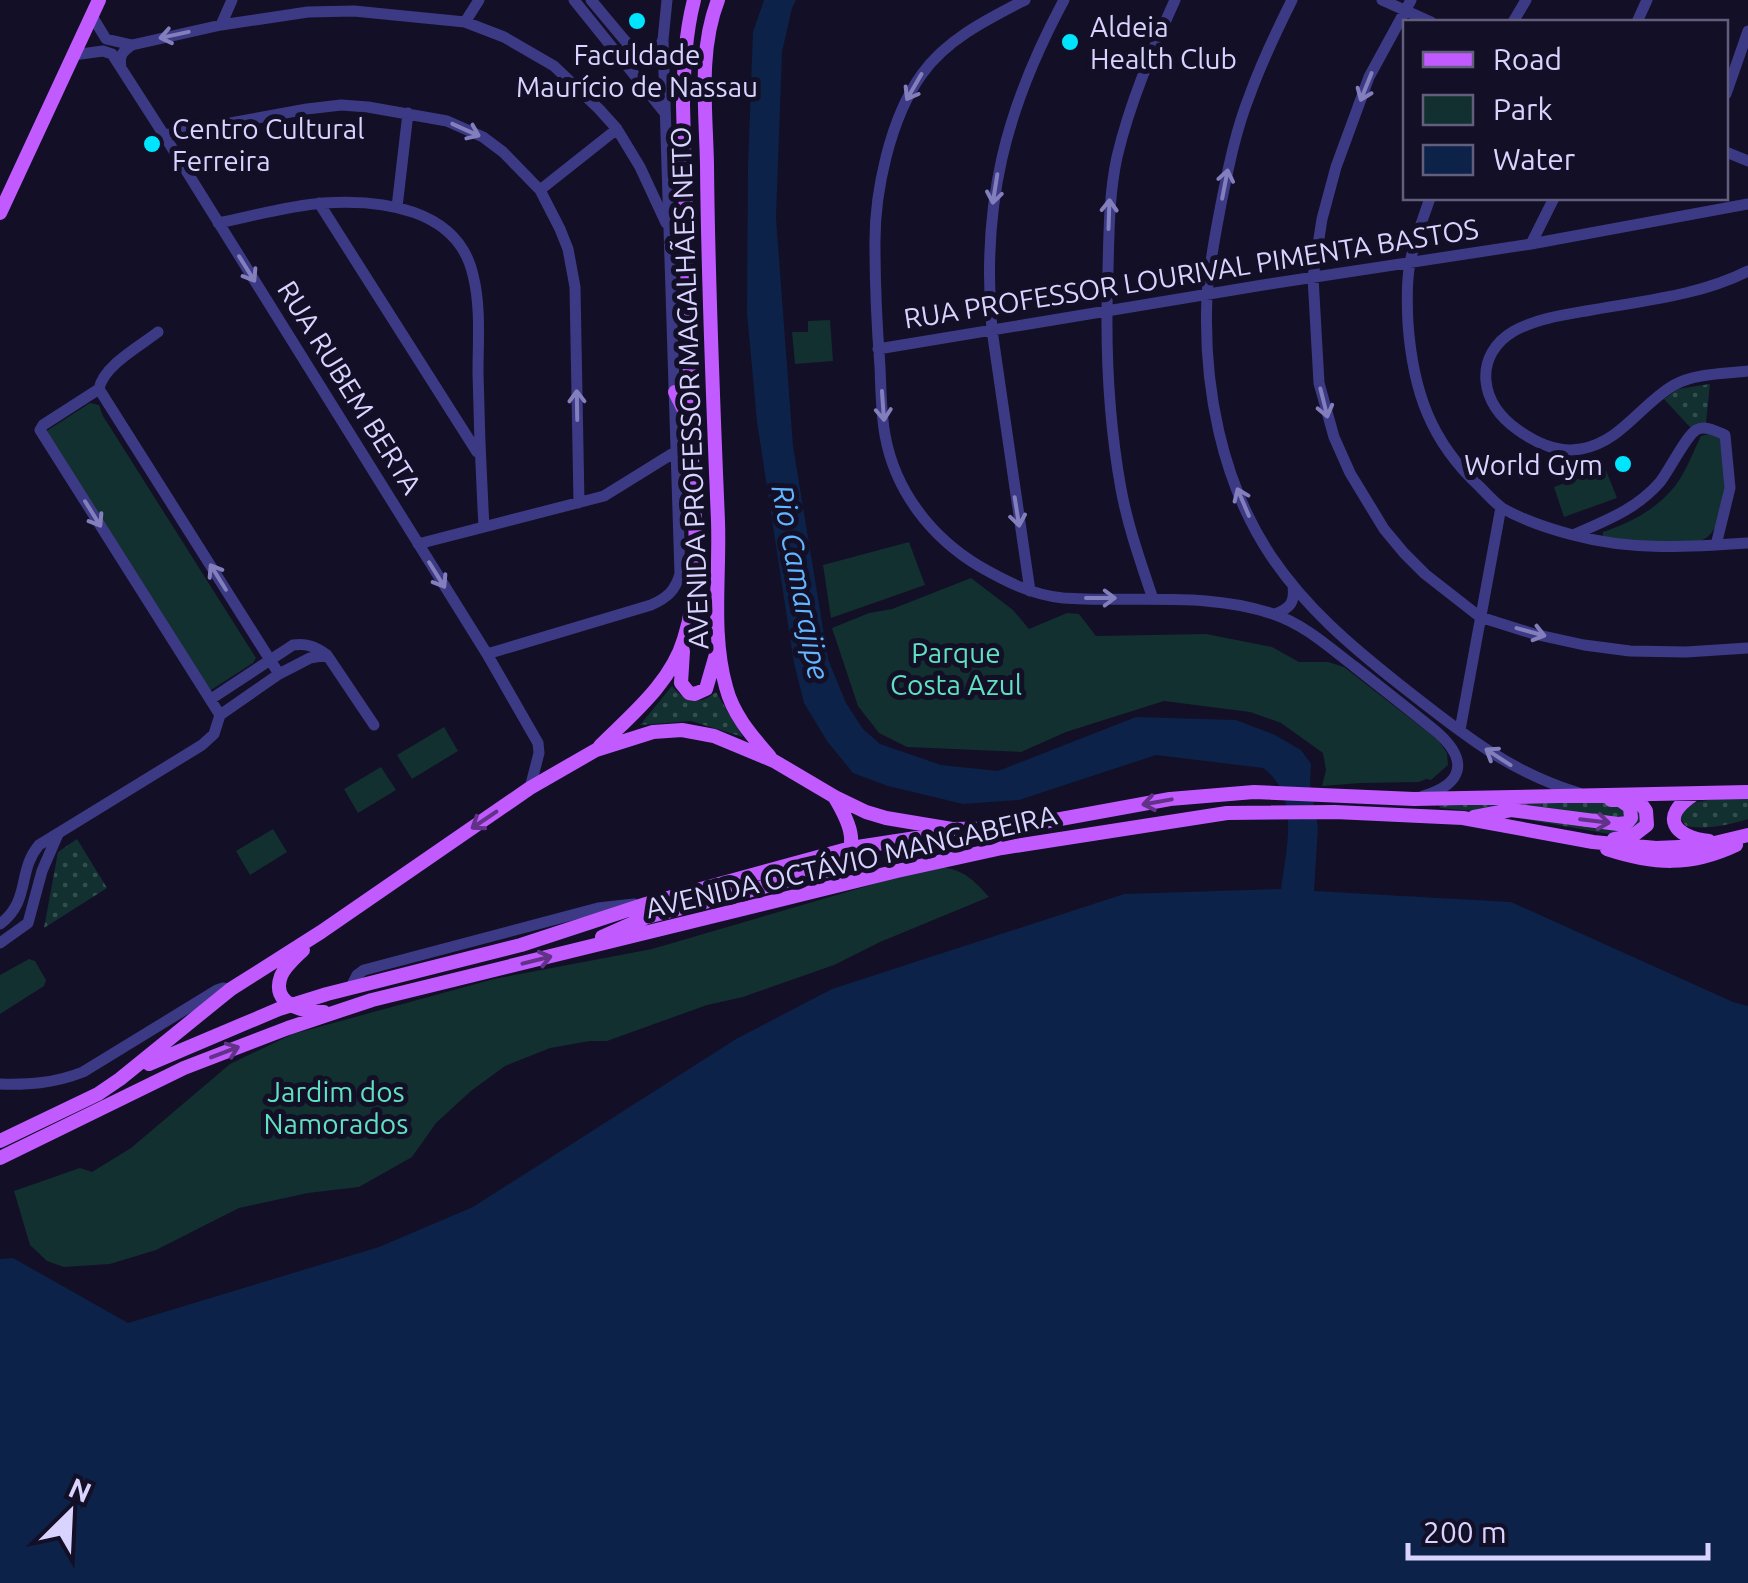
<svg xmlns="http://www.w3.org/2000/svg" width="1748" height="1583" viewBox="0 0 1748 1583" font-family="Ubuntu,sans-serif">
	<defs>
		<pattern id="grass-dots" width="8" height="8" patternUnits="userSpaceOnUse" patternTransform="scale(2.5)"><rect width="8" height="8" fill="#12302f"/><path d="M2 2h.1M6 6h.1" fill="none" stroke="#344d4e" stroke-width="1.8" stroke-linecap="round"/></pattern>
	</defs>
	<rect width="100%" height="100%" fill="#130f26"/>
	<path fill="url(#grass-dots)" d="M1710 384 1706 423 1690 427 1664 399 1678 389Z
		M672 686C687 703 698 706 716 692L743 737 691 721 640 725Z
		M1748 799V819C1727 825 1708 830 1686 826L1680 818C1688 794 1726 800 1748 799Z
		M1565 801 1626 802 1638 809 1643 820 1639 830 1615 835 1484 812 1440 808 1439 805Z
		M77 839 107 888 44 928 58 852Z"/>
	<path fill="#12302f" d="M830 320 833 361 795 364 792 332H808V321Z
		M90 403 99 405 103 416 256 658 253 663 211 690H209L45 432Z
		M1709 434H1715L1720 439C1721 454 1726 472 1725 487 1724 502 1719 530 1706 538 1687 550 1627 540 1603 537V532C1630 523 1657 509 1675 486 1686 472 1693 452 1701 436Z
		M1605 468 1617 498 1564 517 1554 487Z
		M909 542 925 585 831 618 823 565Z
		M971 578 1013 610 1029 629 1067 613 1079 614 1096 636 1206 634 1272 647 1299 662H1328L1344 667 1438 740 1447 753 1448 765 1431 780 1426 779 1419 782 1361 783 1322 786 1326 770 1323 753 1281 723 1250 712 1164 701 1066 732 1021 752 907 747 879 733 858 706 832 628 869 613 892 609Z
		M444 727 458 751 412 779 397 755Z
		M381 767 396 790 358 813 344 789Z
		M273 829 287 852 250 875 236 851Z
		M940 867C963 869 974 880 989 897L880 942 834 965 743 997 707 1005 607 1041H590L550 1048 505 1066 471 1091 436 1123 412 1157 359 1187 308 1193 239 1208 156 1250 110 1264 64 1267 47 1261 30 1245 14 1191 80 1168 92 1172 131 1148 230 1064 293 1034 494 979 652 949 922 870Z
		M29 959 35 961 46 980 44 986 0 1014V975Z"/>
	<path fill="#0c2248" d="M764 0H796L792 8 782 52 776 218 793 446 828 659 846 703 863 729 880 744 941 765 998 771 1136 717 1236 720 1275 735 1301 750 1311 764 1310 785 1318 827 1314 891 1511 902 1733 1002 1748 1006V1583H0V1259L13 1258 128 1323 379 1247 473 1207 736 1039 832 989 1124 894 1281 889C1286 850 1301 795 1263 768L1156 755 1019 800 963 804 888 786 853 773 827 741 804 703 794 663 757 422 747 313 748 164 753 32Z"/>
	<g fill="none" stroke-linecap="round" stroke-linejoin="round">
		<path stroke="#3d3a85" stroke-width="11" d="M574 0 665 113
			M591 0 637 55 646 56 655 54 663 40
			M1025 0C988 19 947 39 922 74 890 118 874 193 875 247 875 287 877 327 880 367 881 390 881 413 885 435 895 491 931 537 979 566 1005 581 1032 595 1063 598 1132 603 1206 591 1273 614 1304 624 1330 648 1355 667 1383 689 1411 711 1438 733 1469 761 1463 784 1423 796
			M1292 0C1276 32 1261 64 1249 97 1236 130 1229 165 1222 199 1216 231 1209 264 1207 296 1203 385 1221 481 1271 556 1306 608 1351 646 1399 684 1458 730 1506 771 1579 793
			M1382 0 1431 22
			M1411 0 1369 77 1336 167 1322 219 1313 277 1319 383 1334 437 1350 473 1384 529 1404 553 1425 574 1480 617 1534 634 1584 645 1630 651 1686 652 1748 648
			M92 16 106 39 132 45
			M465 22 479 0
			M1513 22 1526 0
			M1637 22 1647 0
			M221 25 232 0
			M73 55 103 51 112 54 164 135 487 654 538 743 539 753 530 788
			M121 68C119 55 122 52 132 45L221 25 308 12 354 11 465 22 504 37 554 66 599 109 617 129 640 167 666 223
			M1726 94 1748 31
			M164 135 307 109 341 105 368 107 447 121 483 137 503 152 540 190 560 229 568 249 575 287 579 503
			M1726 152 1748 161
			M540 190 617 129
			M1430 198C1423 219 1414 241 1410 263 1406 283 1407 305 1408 324 1413 390 1430 441 1480 487 1487 494 1494 502 1502 508 1523 520 1550 529 1573 535 1631 551 1689 547 1748 543
			M319 203 477 452
			M397 207 408 113
			M218 223C252 216 288 206 323 203 380 199 458 208 473 275 481 306 478 341 478 373 479 424 481 475 484 526
			M1531 244 1554 198
			M1748 271C1699 296 1640 301 1586 311 1562 315 1536 319 1514 331 1495 342 1484 360 1486 381 1488 402 1501 418 1518 430 1536 443 1558 453 1581 449 1621 442 1641 404 1674 385 1695 373 1725 374 1748 371
			M878 349 1263 285 1531 244 1748 204
			M99 389 43 425 40 430 220 715
			M99 389 279 674
			M99 389C103 366 140 346 158 332
			M1573 535C1605 521 1637 509 1660 482 1669 471 1686 436 1696 430 1705 425 1716 431 1725 435L1730 488 1716 545
			M418 544 604 496 675 452
			M1030 591 992 330C981 204 1005 110 1064 0
			M1153 599C1141 563 1128 527 1121 489 1108 417 1105 343 1108 270 1109 232 1109 194 1117 157 1130 102 1152 51 1175 0
			M1275 614C1290 608 1295 603 1293 586
			M487 654 651 605C667 598 675 591 680 574L663 40 667 0
			M211 699 293 645C307 643 316 647 327 655L374 725
			M1460 730 1501 507
			M0 924C31 901 17 871 39 845L202 745 214 734 220 715 279 674 310 658 327 655
			M0 943 28 923 42 871 58 834
			M351 987 357 975 364 970 598 908 634 904
			M0 1084C29 1085 55 1083 83 1072L217 990 223 988 231 989"/>
		<path stroke="#c25bff" stroke-width="14" d="M718 0C698 51 706 111 707 165 708 284 713 402 718 521 720 576 711 634 726 687 733 715 752 736 770 757
			M0 213 99 0
			M675 392 688 418
			M683 651 681 683 689 693 695 694 706 689 717 651
			M600 746C631 715 671 683 684 639 703 581 694 517 692 457 690 339 686 222 683 105 684 69 685 35 694 0
			M1693 795C1659 817 1674 837 1709 841
			M1474 817 1511 810 1618 824 1627 823 1631 818 1630 807 1620 800H1611
			M1614 839 1634 835 1647 825 1646 811 1635 795
			M1607 849C1653 864 1690 867 1736 845
			M602 937 647 917 833 869C863 850 850 823 835 798
			M303 950C295 958 285 966 281 976 270 1005 304 1012 324 1012
			M149 1064 279 1009 327 994 521 945 646 904 851 848 942 834
			M0 1141 98 1094 120 1079 231 989 321 932 530 788 596 750 653 732 682 730 714 736 774 761 835 797 866 812 886 818 952 829 1011 828 1170 799 1254 792 1414 799 1748 792
			M0 1158 184 1068 288 1028 372 1000 897 871 1002 848 1227 813 1335 812 1463 818 1593 842 1656 848 1702 846 1748 835"/>
	</g>
	<defs><path id="oneway-shaft" d="M-6 0H5M1.5-3L5.5 0L1.5 3" fill="none" stroke-width="1.6" stroke-linecap="round" stroke-linejoin="round" transform="scale(2.5)"/></defs>
	<g stroke="#837fbc">
		<use href="#oneway-shaft" transform="translate(174 35) rotate(168)"/>
		<use href="#oneway-shaft" transform="translate(914 87) rotate(120)"/>
		<use href="#oneway-shaft" transform="translate(1366 87) rotate(112)"/>
		<use href="#oneway-shaft" transform="translate(466 130) rotate(24)"/>
		<use href="#oneway-shaft" transform="translate(1225 184) rotate(-79)"/>
		<use href="#oneway-shaft" transform="translate(995 189) rotate(99)"/>
		<use href="#oneway-shaft" transform="translate(1109 214) rotate(-88)"/>
		<use href="#oneway-shaft" transform="translate(247 269) rotate(58)"/>
		<use href="#oneway-shaft" transform="translate(1324 403) rotate(76)"/>
		<use href="#oneway-shaft" transform="translate(577 405) rotate(-91)"/>
		<use href="#oneway-shaft" transform="translate(883 406) rotate(86)"/>
		<use href="#oneway-shaft" transform="translate(1243 502) rotate(-113)"/>
		<use href="#oneway-shaft" transform="translate(1017 512) rotate(81)"/>
		<use href="#oneway-shaft" transform="translate(93 514) rotate(58)"/>
		<use href="#oneway-shaft" transform="translate(437 575) rotate(58)"/>
		<use href="#oneway-shaft" transform="translate(218 577) rotate(-122)"/>
		<use href="#oneway-shaft" transform="translate(1101 598)"/>
		<use href="#oneway-shaft" transform="translate(1531 632) rotate(15)"/>
		<use href="#oneway-shaft" transform="translate(1498 757) rotate(-147)"/>
	</g>
	<g stroke="#623188">
		<use href="#oneway-shaft" transform="translate(1157 802) rotate(170)"/>
		<use href="#oneway-shaft" transform="translate(484 820) rotate(146)"/>
		<use href="#oneway-shaft" transform="translate(1595 821) rotate(7)"/>
		<use href="#oneway-shaft" transform="translate(537 960) rotate(-14)"/>
		<use href="#oneway-shaft" transform="translate(225 1052) rotate(-21)"/>
	</g>
	<g fill="#00e5ff" stroke="#130f26" stroke-width="4">
		<circle cx="637" cy="21" r="10"/>
		<circle cx="1070" cy="42" r="10"/>
		<circle cx="152" cy="144" r="10"/>
		<circle cx="1623" cy="464" r="10"/>
	</g>
	<g text-anchor="middle" dominant-baseline="central" stroke-width="10" stroke-linejoin="round" paint-order="stroke">
		<g font-size="28" fill="#d9d4ff" stroke="#130f26" text-anchor="start">
			<text x="1090" y="26">Aldeia<tspan x="1090" dy="32">Health Club</tspan></text>
			<text x="637" y="54" text-anchor="middle">Faculdade<tspan x="637" dy="32">Maurício de Nassau</tspan></text>
			<text x="172" y="128">Centro Cultural<tspan x="172" dy="32">Ferreira</tspan></text>
			<text x="1603" y="464" text-anchor="end">World Gym</text>
		</g>
		<g font-size="28" fill="#d9d4ff" stroke="#130f26">
			<text transform="translate(1191 273) rotate(-9)">RUA PROFESSOR LOURIVAL PIMENTA BASTOS</text>
			<text transform="translate(350 387) rotate(58)">RUA RUBEM BERTA</text>
			<text transform="translate(689 388) rotate(-92)">AVENIDA PROFESSOR MAGALHÃES NETO</text>
			<text transform="translate(851 861) rotate(-13)">AVENIDA OCTÁVIO MANGABEIRA</text>
		</g>
		<g font-size="28" fill="#5fe0c0" stroke="#130f26">
			<text x="956" y="652">Parque<tspan x="956" dy="32">Costa Azul</tspan></text>
			<text x="336" y="1091">Jardim dos<tspan x="336" dy="32">Namorados</tspan></text>
		</g>
		<g font-size="30" font-style="italic" fill="#62b6ff" stroke="#130f26">
			<text transform="translate(801 582) rotate(79)">Rio Camarajipe</text>
		</g>
	</g>
	<rect x="1403" y="20" width="325" height="180" fill="#130f26" stroke="#625e7d" stroke-width="2.5"/>
	<rect x="1423" y="52" width="50" height="15" fill="#c25bff" stroke="#625e7d" stroke-width="2.5"/>
	<text x="1493" y="70" font-size="30" fill="#d9d4ff">Road</text>
	<rect x="1423" y="95" width="50" height="30" fill="#12302f" stroke="#625e7d" stroke-width="2.5"/>
	<text x="1493" y="120" font-size="30" fill="#d9d4ff">Park</text>
	<rect x="1423" y="145" width="50" height="30" fill="#0c2248" stroke="#625e7d" stroke-width="2.5"/>
	<text x="1493" y="170" font-size="30" fill="#d9d4ff">Water</text>
	<g transform="translate(70 1513) rotate(24)" stroke="#130f26" stroke-width="8" paint-order="stroke">
	<path d="M0-8L18 38L0 25L-18 38Z" fill="#d9d4ff"/>
	<text y="-15" font-size="28" font-weight="bold" text-anchor="middle" fill="#d9d4ff">N</text>
	</g>
	<path d="M1408 1543v15h300v-15" fill="none" stroke="#d9d4ff" stroke-width="5"/>
	<text x="1423" y="1543" font-size="30" fill="#d9d4ff" stroke="#130f26" stroke-width="8" paint-order="stroke">200 m</text>
</svg>
